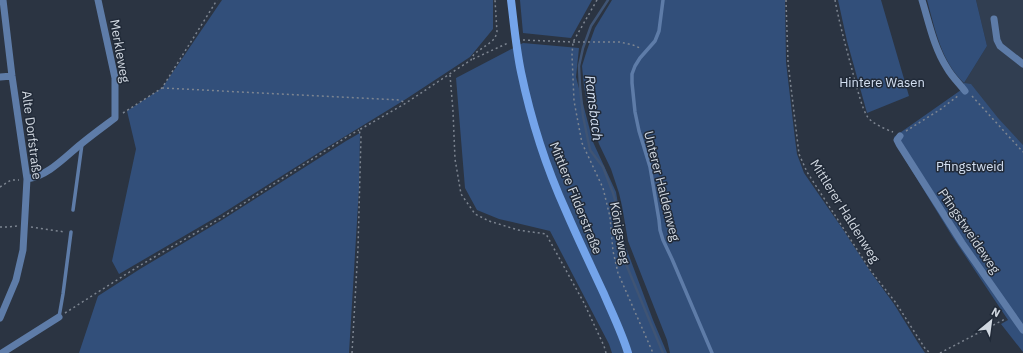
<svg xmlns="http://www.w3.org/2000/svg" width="1023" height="353" viewBox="0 0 1023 353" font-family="'IBM Plex Sans',sans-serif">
	<rect width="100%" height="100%" fill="#2b3442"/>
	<path fill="#313e51" d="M976 0H1023V145L964 83 987 46Z"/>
	<path fill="#324f7a" d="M222 0H493V29L470 57 406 99 326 148 220 215 119 274 112 261 136 149 127 111 162 88Z
		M520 0H592L571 38 523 33Z
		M612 0H785L786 62 795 139 797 154 804 173 842 228 870 271 894 304 917 341 925 353H670L667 340 628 241 622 206 619 193 611 169 599 144 589 113 584 86 582 66 587 50 595 28Z
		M838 0H881L909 96 867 113 847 41Z
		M927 0H976L987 46 964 83 971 84 998 118 1023 145V352L1001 324 1008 320 952 236 895 143 894 137 961 90 964 83C941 61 935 29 927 0Z
		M523 43 579 48 576 77 593 142 616 192 625 245 653 320 667 353H612L609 344 550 231 499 219 477 210 465 188 456 78Z
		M360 133 359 188 349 353H79L98 296 140 269 222 220 346 141Z"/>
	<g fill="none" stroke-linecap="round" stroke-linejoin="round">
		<path stroke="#3f5474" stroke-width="2.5" d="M608 0 591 26 583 48 579 66 580 87 583 116 590 150 603 167 613 193 617 207 621 252 663 353"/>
		<path stroke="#7d8591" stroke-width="1.5" stroke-dasharray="2 3" stroke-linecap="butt" d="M597 0 573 42 572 55 574 101 582 143 603 188 610 217 613 251 618 273 653 353
			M786 0 788 62 799 154 807 172 871 271 896 303 926 350 931 353
			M835 0C840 27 848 54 855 81 858 91 862 108 867 116 871 123 885 129 893 132
			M523 40 573 42H620L633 45 640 48
			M473 59 508 43
			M450 75 453 111 455 159 461 194 475 214 489 221 518 230 546 234 584 303 604 346 606 353
			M162 88 380 99 400 100 405 103
			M972 96 1023 152
			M123 113 162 88 217 0
			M906 131 941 109 959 95
			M0 187 11 180H19
			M0 227H8L17 226
			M31 227 65 232
			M65 313 139 266 221 218 345 138 359 130
			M352 353 358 248 361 137 359 130 406 103 445 77 471 60 474 54 491 42 495 38 497 32 495 0
			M940 353 1005 319"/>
		<path stroke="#5e7ca8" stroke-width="3.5" d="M663 0 659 31 655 41 640 58 635 66 632 74V83L635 112 639 131 650 167 659 220 660 230 663 240 672 259 712 353
			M73 210 82 144
			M59 317 63 294 71 232"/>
		<path stroke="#5e7ca8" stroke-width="7" d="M922 0C929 23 934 48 947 68 952 77 959 83 965 91
			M994 19 997 40 1000 46 1023 64
			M0 77 12 76
			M900 136 897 140 899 144 962 243 1023 330
			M27 179C48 176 65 157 81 144 92 135 103 127 115 118V78L98 0
			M0 318 16 280 23 250 27 179 12 76 3 0
			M2 353 59 317"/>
		<path stroke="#74a4ea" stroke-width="8" d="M511 0C514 24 516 48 521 72 531 120 546 167 566 211 578 239 591 266 604 294 612 313 622 333 628 353"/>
	</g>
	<g text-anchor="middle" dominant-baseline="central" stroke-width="3" stroke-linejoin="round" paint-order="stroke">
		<g font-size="13" fill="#d1d8e1" stroke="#212a38">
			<text transform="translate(120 51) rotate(80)">Merkleweg</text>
			<text transform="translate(32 135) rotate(83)">Alte Dorfstraße</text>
			<text transform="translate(662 186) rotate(76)">Unterer Haldenweg</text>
			<text transform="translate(576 198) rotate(68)">Mittlere Filderstraße</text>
			<text transform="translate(845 211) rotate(58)">Mittlerer Haldenweg</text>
			<text transform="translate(969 231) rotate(56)">Pfingstweideweg</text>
			<text transform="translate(620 233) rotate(80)">Königsweg</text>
		</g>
		<g font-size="13" fill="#d4e0f2" stroke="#212a38">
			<text x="882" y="82">Hintere Wasen</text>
			<text x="970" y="166">Pfingstweid</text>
		</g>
		<g font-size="14" font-style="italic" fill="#d2def0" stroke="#212a38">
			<text transform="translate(594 108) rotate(83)">Ramsbach</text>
		</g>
	</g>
	<g transform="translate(991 321) rotate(29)" stroke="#212a38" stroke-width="3" paint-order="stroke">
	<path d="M0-3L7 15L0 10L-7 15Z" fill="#d1d8e1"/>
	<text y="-6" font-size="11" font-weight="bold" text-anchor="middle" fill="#d1d8e1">N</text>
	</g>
</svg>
